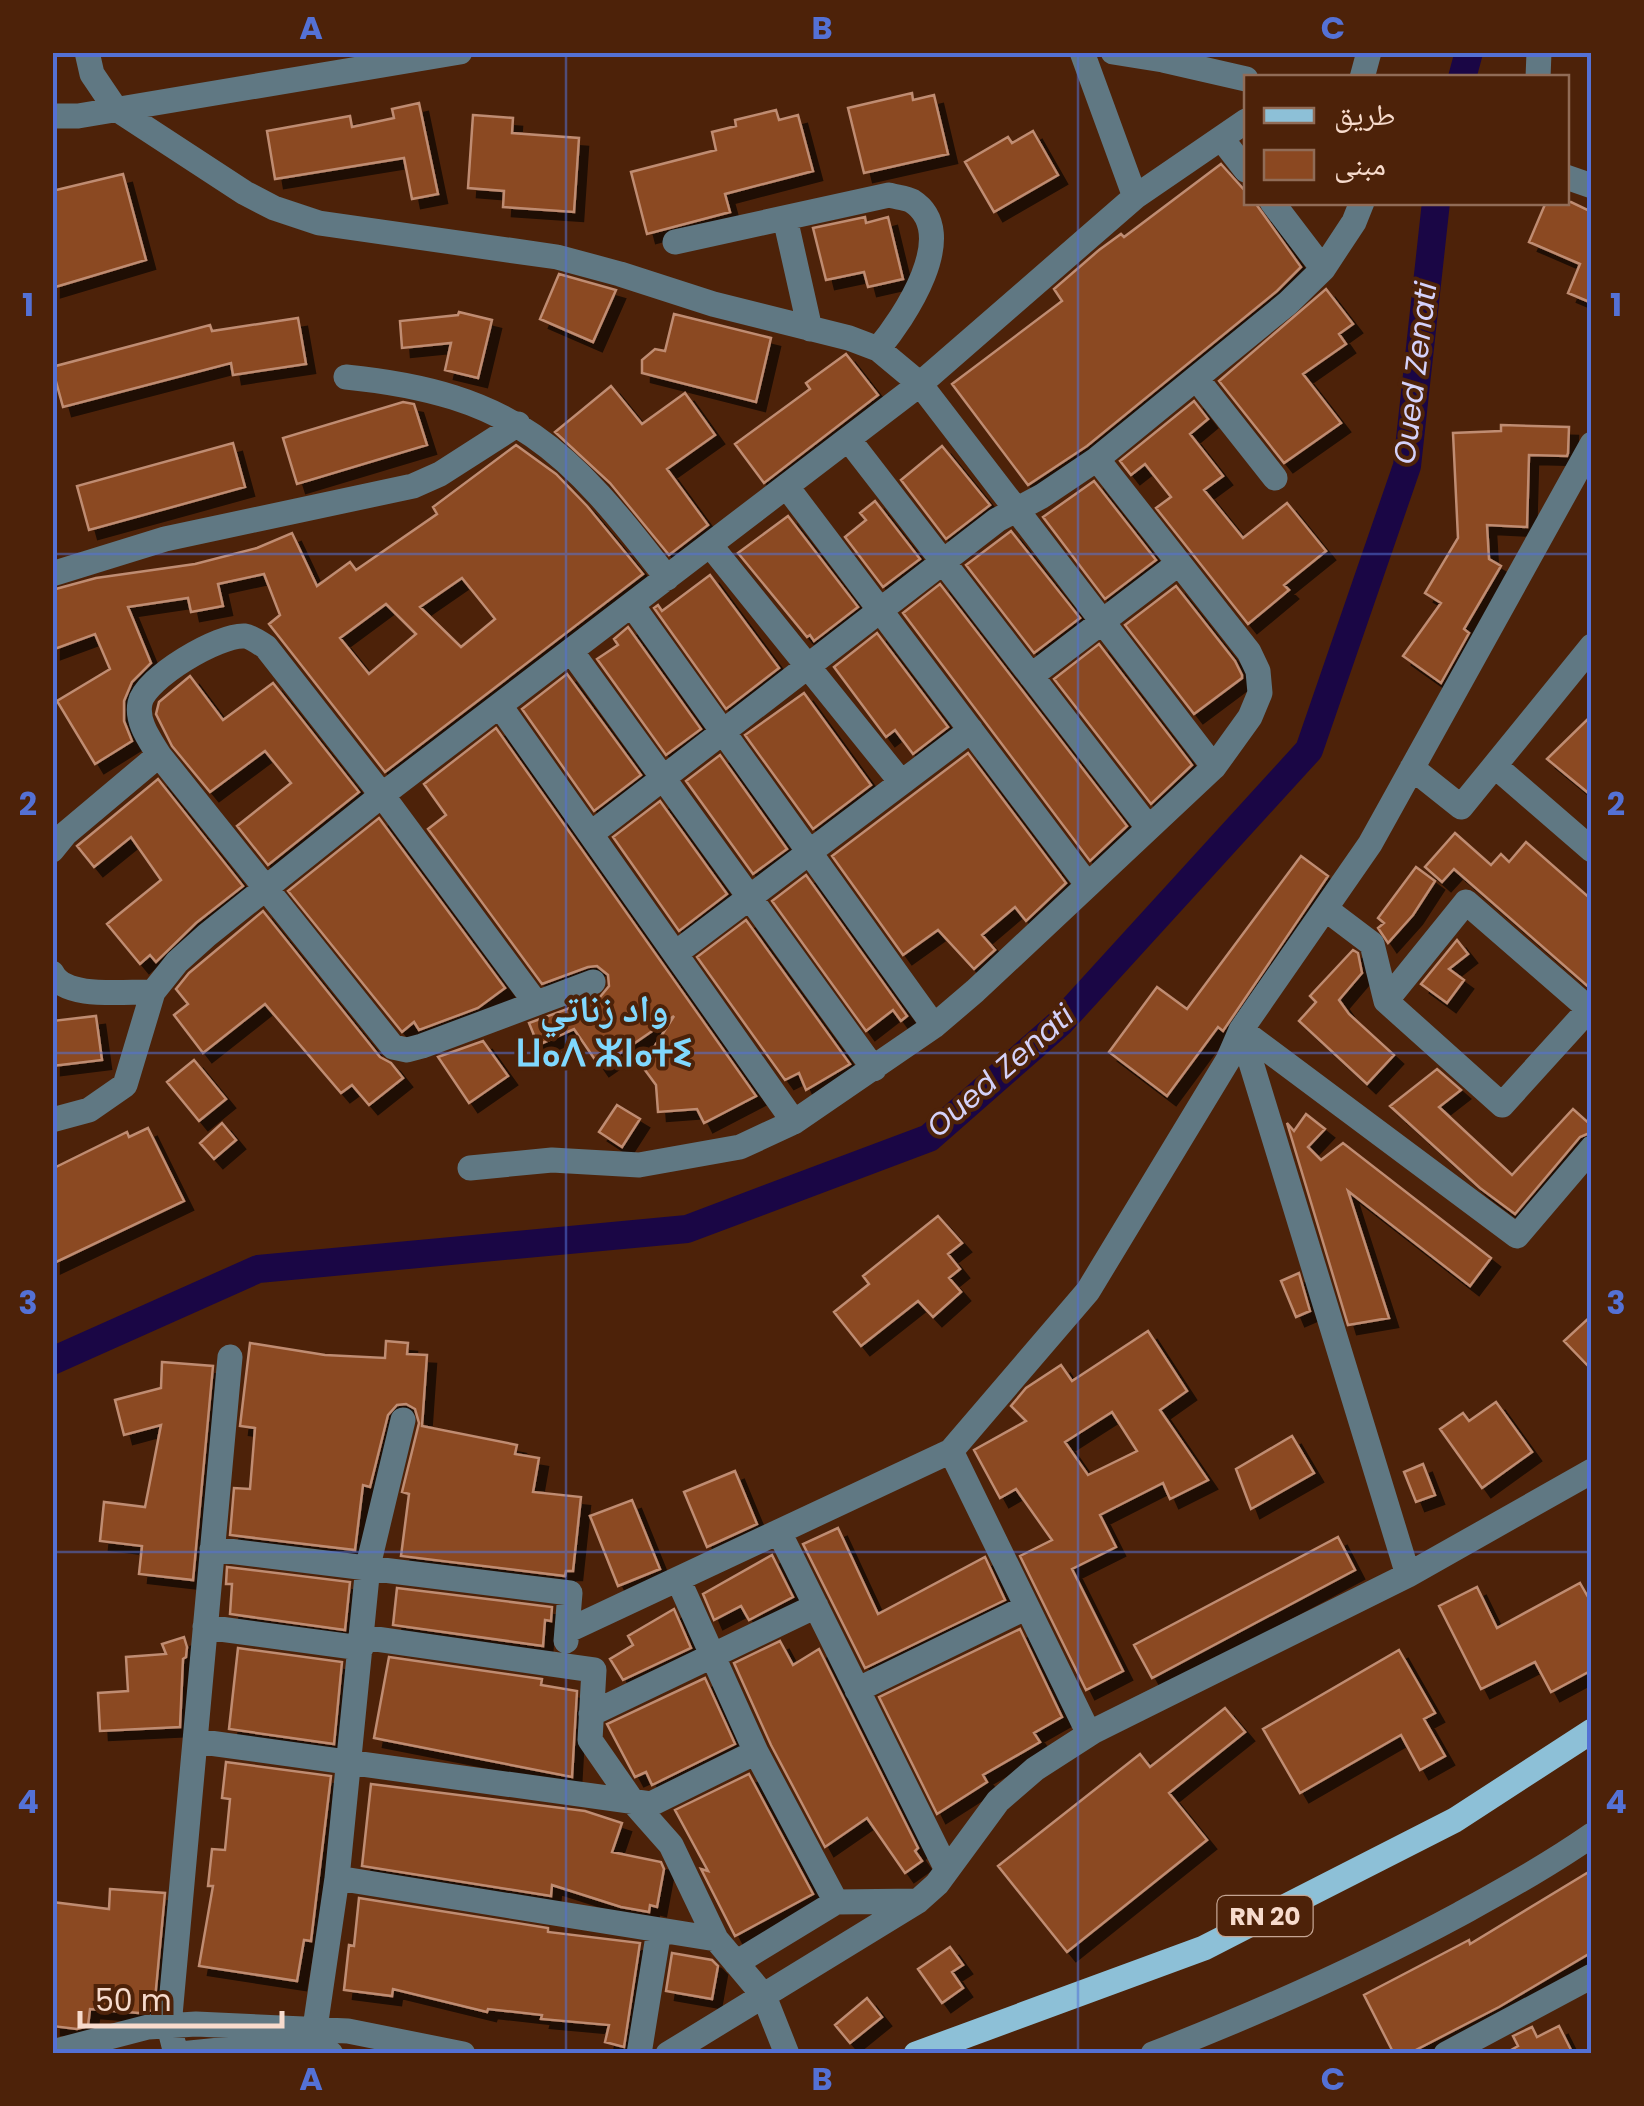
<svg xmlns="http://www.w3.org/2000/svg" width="1644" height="2106" viewBox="0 0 1644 2106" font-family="Poppins,'Noto Naskh Arabic','Noto Sans Tifinagh',sans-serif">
	<defs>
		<filter id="shadow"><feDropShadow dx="9" dy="9" stdDeviation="0" flood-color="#0009"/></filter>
	</defs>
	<rect width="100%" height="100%" fill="#4d2209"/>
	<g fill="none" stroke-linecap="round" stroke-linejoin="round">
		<path stroke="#1a0645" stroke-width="28" d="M1462 78 1469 52
			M52 1361 258 1269 687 1229 929 1138 1060 1023 1309 750 1407 466 1436 202"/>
	</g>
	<path fill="#8b4821" stroke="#bf8c72" stroke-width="2.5" fill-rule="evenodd" filter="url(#shadow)" d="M912 93 913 100 934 95 948 154 864 173 848 108Z
		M419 103 438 194 412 199 404 158 275 179 267 131 350 116 352 127 394 118 392 109Z
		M776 110 779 120 798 115 813 171 725 194 730 212 647 234 631 172 716 150 712 132 736 126 735 120Z
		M473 115 513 118 512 133 579 138 574 212 503 207 504 191 468 188Z
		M1033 131 1058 175 994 212 965 162 1008 137 1012 143Z
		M1221 164 1246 192V202L1256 204 1301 267 1277 291 1087 446 1028 485 952 384 1062 301 1054 289 1099 250 1121 234 1124 237Z
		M123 174 146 260 52 288V191Z
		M1546 202H1571L1592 212V303L1568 293 1580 264 1529 242Z
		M865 217 866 223 888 217 903 279 868 287 864 272 826 280 813 228Z
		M559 274 616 290 593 342 540 319Z
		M1326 289 1353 324 1339 334 1346 344 1303 374 1341 423 1284 463 1219 381Z
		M459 312 492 320 478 378 445 370 451 343 402 348 400 321 458 315Z
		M674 314 771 338 756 402 642 373V360L655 349 665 351Z
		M298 318 306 364 233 375 231 363 63 407 52 367 210 325 212 331Z
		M846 354 878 395 764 483 735 444 810 389 806 383Z
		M611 386 642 424 685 393 715 435 667 469 708 525 669 555 610 483 555 432Z
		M1194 401 1208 419 1190 434 1223 476 1204 490 1243 538 1287 503 1326 551 1284 585 1289 590 1248 624 1156 508 1171 497 1145 464 1131 475 1120 461Z
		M403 402 414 404 427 445 297 484 283 438Z
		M1501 425 1569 427 1568 453 1567 456 1529 455 1527 527 1487 525 1489 559 1501 566 1464 629 1469 633 1441 683 1403 656 1441 603 1425 593 1458 538 1453 433 1501 431Z
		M233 443 245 487 89 530 77 486Z
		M516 445 556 474 587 506 643 574 385 772 269 624 280 615 264 574 218 584 223 606 191 612 188 598 128 607 151 663 132 682 124 701V721L132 741 95 764 57 701 110 669 95 634 52 650V590L96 578 195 564 257 548 292 533 317 586 350 562 356 570 437 514 433 507ZM462 578 495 619 461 647 420 607ZM386 604 416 634 369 674 340 638Z
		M942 446 990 505 946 539 901 480Z
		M1094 481 1156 560 1105 599 1043 517Z
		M875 501 920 559 883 587 845 537 866 520 860 513Z
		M788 516 858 607 814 641 810 635 807 637 738 553Z
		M1011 531 1080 618 1034 653 966 565Z
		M710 575 779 668 726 709 654 608 658 605 662 611Z
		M940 584 1127 826 1090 861 903 613Z
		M1176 586 1235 661 1242 675V678L1194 714 1125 625Z
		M628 627 701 729 666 755 597 659 618 645 614 639Z
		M877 633 948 727 913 754 895 730 886 737 834 667Z
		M1099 644 1192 765 1151 804 1054 679Z
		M567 674 641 775 594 811 522 709Z
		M190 676 223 720 273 683 359 792 268 865 237 826 291 783 265 751 210 792 172 746 156 714 159 702Z
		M804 693 871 785 813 829 745 735Z
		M1592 715V796L1547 759Z
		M496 728 756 1096 704 1123 697 1109 658 1112 656 1085 642 1066 674 1016 600 1067 574 1029 538 1045 529 1023 600 997 609 986 608 975 597 966 588 967 542 984 428 829 446 815 424 784Z
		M968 753 1066 883 1026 921 1015 907 982 935 995 950 974 969 938 930 903 955 832 856Z
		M720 755 787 849 753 874 686 781Z
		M158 779 243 886 196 923 156 962 150 955 140 964 107 924 161 880 131 837 94 867 77 846Z
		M660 801 727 894 679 931 613 837Z
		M379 818 505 988 478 1008 419 1030 414 1022 402 1032 288 891Z
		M1455 833 1491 865 1501 854 1509 862 1526 842 1592 900V990L1454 869 1442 882 1425 867Z
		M1301 856 1328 876 1223 1031 1218 1027 1167 1096 1109 1052 1157 987 1187 1009Z
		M1416 867 1435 881 1413 915 1388 943 1378 928 1384 923 1378 918Z
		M806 875 907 1016 901 1021 893 1010 866 1031 772 901Z
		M263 911 380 1057 391 1063 403 1078 369 1105 352 1085 341 1093 265 1004 203 1053 174 1015 188 1004 176 989 189 973Z
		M746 920 850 1064 806 1090 799 1073 785 1080 697 957Z
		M1457 940 1468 954 1449 969 1464 980 1447 1003 1421 984Z
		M1353 950 1358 953 1362 973 1339 1000 1349 1014 1394 1055 1367 1084 1299 1021 1316 1002 1310 996Z
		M96 1016 102 1060 52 1066V1021Z
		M483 1041 508 1076 469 1103 438 1057Z
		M194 1060 226 1099 199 1121 167 1082Z
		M1437 1069 1461 1090 1439 1107 1512 1175 1573 1109 1592 1126V1132L1580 1137 1515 1214 1480 1188 1390 1106Z
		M617 1105 640 1119 622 1147 599 1132Z
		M1306 1114 1325 1129 1308 1147 1321 1160 1343 1143 1491 1258 1470 1286 1348 1191 1389 1318 1348 1325 1287 1123 1294 1131Z
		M222 1123 236 1140 214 1159 200 1143Z
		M148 1128 184 1201 52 1264V1169L127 1132 129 1137Z
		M938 1216 962 1243 948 1254 960 1269 949 1278 961 1292 933 1317 918 1301 861 1346 834 1312 869 1284 863 1276Z
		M1299 1273 1310 1311 1296 1317 1281 1281Z
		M1592 1315V1370L1564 1341Z
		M1148 1331 1187 1391 1160 1410 1208 1480 1170 1499 1163 1483 1100 1515 1116 1547 1072 1569 1123 1671 1086 1690 1020 1556 1052 1540 1016 1489 1000 1498 974 1450 1026 1421 1011 1406 1026 1388 1061 1365 1072 1381ZM1112 1412 1137 1451 1088 1475 1065 1442Z
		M386 1341 408 1343 407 1354 427 1355 422 1426 517 1445 515 1454 539 1458 533 1492 581 1497 573 1571H566L565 1576 401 1556 409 1494 402 1492 419 1423 415 1409 406 1404 397 1405 388 1415 370 1487 363 1485 355 1550 230 1535 234 1488 250 1489 255 1428 240 1426 250 1343 325 1355 385 1358Z
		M162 1362 213 1366 193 1580 139 1574 142 1546 100 1541 104 1502 145 1507 161 1425 124 1435 115 1400 161 1388Z
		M1496 1402 1532 1452 1482 1488 1440 1429 1463 1413 1469 1421Z
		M1292 1436 1314 1473 1251 1509 1236 1469Z
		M1423 1464 1435 1495 1416 1502 1404 1472Z
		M735 1471 757 1524 707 1547 684 1492Z
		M632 1500 660 1569 618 1586 590 1516Z
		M838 1528 878 1614 985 1557 1005 1600 865 1668 803 1544Z
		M1338 1537 1355 1570 1152 1678 1134 1645Z
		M772 1555 793 1597 749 1620 741 1606 714 1620 703 1594Z
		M227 1567 350 1582 345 1630 230 1614 232 1584H226Z
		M1580 1583 1592 1604V1670L1551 1692 1535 1662 1481 1689 1439 1606 1477 1587 1497 1628Z
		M397 1588 552 1607 551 1621 545 1620 543 1646 393 1625Z
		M674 1609 691 1648 623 1680 610 1659 633 1645 628 1636Z
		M1020 1629 1062 1717 1034 1733 1040 1742 983 1775 987 1782 937 1814 879 1697Z
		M184 1637 187 1647 186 1657 183 1659 180 1727 100 1731 98 1693 128 1691 126 1657 166 1654 162 1644Z
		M780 1641 793 1665 819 1649 918 1848 915 1851 922 1861 905 1873 867 1818 825 1847 771 1745 734 1663Z
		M238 1648 342 1662 334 1744 229 1729Z
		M1399 1650 1435 1713 1424 1719 1445 1756 1420 1770 1401 1735 1300 1793 1263 1729Z
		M389 1657 542 1679 541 1685 577 1691 572 1777 374 1738Z
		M705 1678 735 1744 652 1785 646 1772 635 1777 607 1724Z
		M1225 1708 1245 1732 1169 1793 1207 1840 1067 1952 998 1866 1140 1754 1150 1767Z
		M226 1762 331 1776 311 1941 304 1940 297 1981 199 1966 213 1886H208L212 1849 225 1850 230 1799 222 1798Z
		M749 1774 813 1894 735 1936 701 1869 708 1871 675 1810Z
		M371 1784 585 1811 622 1823 612 1852 661 1862 664 1869 657 1907 650 1905 649 1912 621 1907 552 1885 551 1896 362 1866Z
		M1592 1870V1952L1499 2007 1408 2054H1394L1364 1995 1469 1940 1470 1944Z
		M110 1889 165 1893 154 2010 139 2013 90 2009 88 2026 77 2029 52 2026V1902L109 1909Z
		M359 1898 548 1928V1932L640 1943 624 2047 605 2042 609 2025 541 2019 542 2015 488 2009 487 2012 393 1989 392 1996 344 1990 349 1945 354 1946Z
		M950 1947 963 1965 952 1972 963 1988 942 2003 918 1969Z
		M672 1953 712 1960 718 1966 712 1999 666 1991Z
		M867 1998 882 2017 850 2043 835 2025Z
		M1559 2026 1573 2054H1504L1518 2046 1513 2036 1532 2027 1537 2037Z"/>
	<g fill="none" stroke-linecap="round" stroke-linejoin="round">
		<path stroke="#607883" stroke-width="25" d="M87 52 92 74 115 108 245 193 274 208 319 223 557 257 620 274 713 304 849 338 878 349 920 384 1214 767
			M1082 52 1135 197
			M1113 52 1163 60 1246 79
			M1362 78 1369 52
			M1538 78 1539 52
			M52 116H78L460 52
			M1221 138 1246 170
			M1566 177 1592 186
			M1272 202 1323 269
			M785 218 810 329
			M675 242 889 195C896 197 907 198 912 201 962 233 903 319 878 349
			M346 377C515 394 568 449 667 578
			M1196 378 1275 478
			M849 440 1148 827
			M787 487 1087 884
			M710 545 901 782
			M52 574 165 539 413 486 440 474 518 424
			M632 605 934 1026
			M571 651 874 1069
			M1031 676 1179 563
			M500 706 794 1122
			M1495 766 1592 850
			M1412 768 1461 807 1592 646
			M592 833 997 520 1042 496 1097 459 1288 303 1323 269 1354 222 1362 202
			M52 850 65 834 159 755
			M1327 910 1372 944 1386 1001 1502 1105 1589 1009 1466 902 1386 1001
			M676 953 971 730
			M52 973C65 1000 126 991 153 992
			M536 1003 382 795 266 647C260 643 251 637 245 636 219 634 145 678 140 703 136 722 150 740 159 755L393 1047 407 1050 422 1046 593 982
			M1241 1030 1408 1575
			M1241 1030 1517 1236 1592 1148
			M52 1120 89 1110 125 1085 153 992 177 962 207 935 382 795 920 384 1135 197 1246 121
			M470 1168 552 1160 639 1165 740 1147 794 1122 934 1026 975 991 1214 767 1250 717 1260 693 1258 671 1249 652 1097 459
			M951 1451 1089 1734
			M779 1532 947 1870
			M212 1549 570 1593 566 1641
			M678 1579 756 1752 836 1902
			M205 1627 361 1648
			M567 1631 951 1451 1088 1291 1228 1060 1241 1030 1370 844 1592 444
			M362 1637 594 1670 590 1740 633 1802 671 1845 716 1939 764 1996 787 2054
			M857 1690 1027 1607
			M591 1714 816 1606
			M195 1741 651 1804 756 1752
			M337 1878 716 1939
			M736 1963 836 1902 918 1901
			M315 2028 337 1878 368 1566 403 1420
			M52 2052 148 2027 196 2024 348 2031 463 2054
			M176 2054 169 2026 230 1357
			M180 2054 240 2048 331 2054
			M639 2054 659 1930
			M668 2054 918 1901 937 1884 998 1801 1035 1769 1094 1731 1408 1575 1592 1471
			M1153 2054C1258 2013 1360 1968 1460 1914 1505 1889 1549 1865 1592 1835
			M1446 2054 1592 1976"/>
		<path stroke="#8dc0d7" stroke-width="25" d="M916 2054 1204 1948 1455 1820 1592 1731"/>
	</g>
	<path fill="none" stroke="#5471d5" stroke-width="2.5" stroke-opacity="0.55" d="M566 52V2054M1078 52V2054M52 554H1592M52 1053H1592M52 1552H1592"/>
	<g text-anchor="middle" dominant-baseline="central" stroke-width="8" stroke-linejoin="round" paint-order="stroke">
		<rect fill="#4d2209" stroke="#c4a492" stroke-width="2.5" x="1217.5" y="1896" width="95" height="40" rx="8"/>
		<g font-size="25" font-weight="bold" fill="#f7dbcd">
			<text x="1265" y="1916">RN 20</text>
		</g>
		<g font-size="30" font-style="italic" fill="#d4d1f9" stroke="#4d2209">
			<text transform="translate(1415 373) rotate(-83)">Oued Zenati</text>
			<text transform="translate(1000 1071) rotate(-41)">Oued Zenati</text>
		</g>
		<g font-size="38" font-weight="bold" fill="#80d8fe" stroke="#4d2209">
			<text x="604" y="1008">واد زناتي<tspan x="604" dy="44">ⵡⴰⴷ ⵣⵏⴰⵜⵉ</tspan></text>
		</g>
	</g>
	<rect width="1644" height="2106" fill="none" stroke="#4d2209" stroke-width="110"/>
	<rect x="1244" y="75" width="325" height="130" fill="#4d2209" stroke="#916c57" stroke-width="2.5"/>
	<rect x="1264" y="108" width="50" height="15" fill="#8dc0d7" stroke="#916c57" stroke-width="2.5"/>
	<text x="1334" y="125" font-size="30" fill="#f7dbcd">طريق</text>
	<rect x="1264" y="150" width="50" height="30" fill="#8b4821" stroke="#916c57" stroke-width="2.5"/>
	<text x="1334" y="175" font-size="30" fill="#f7dbcd">مبنى</text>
	<path d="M80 2011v15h202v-15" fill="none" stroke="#f7dbcd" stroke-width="5"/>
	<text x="95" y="2011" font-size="30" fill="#f7dbcd" stroke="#4d2209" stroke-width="8" paint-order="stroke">50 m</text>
	<rect x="55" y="55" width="1534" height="1996" fill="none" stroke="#5471d5" stroke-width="4"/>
	<g font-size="32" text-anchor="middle" font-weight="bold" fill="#5471d5">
		<text x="311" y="39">A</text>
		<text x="822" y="39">B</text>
		<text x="1333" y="39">C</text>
		<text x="28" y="316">1</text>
		<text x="1616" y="316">1</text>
		<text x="28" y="815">2</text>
		<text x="1616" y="815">2</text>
		<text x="28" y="1314">3</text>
		<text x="1616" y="1314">3</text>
		<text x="28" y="1813">4</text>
		<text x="1616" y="1813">4</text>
		<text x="311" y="2090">A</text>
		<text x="822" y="2090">B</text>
		<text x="1333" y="2090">C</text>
	</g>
</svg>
